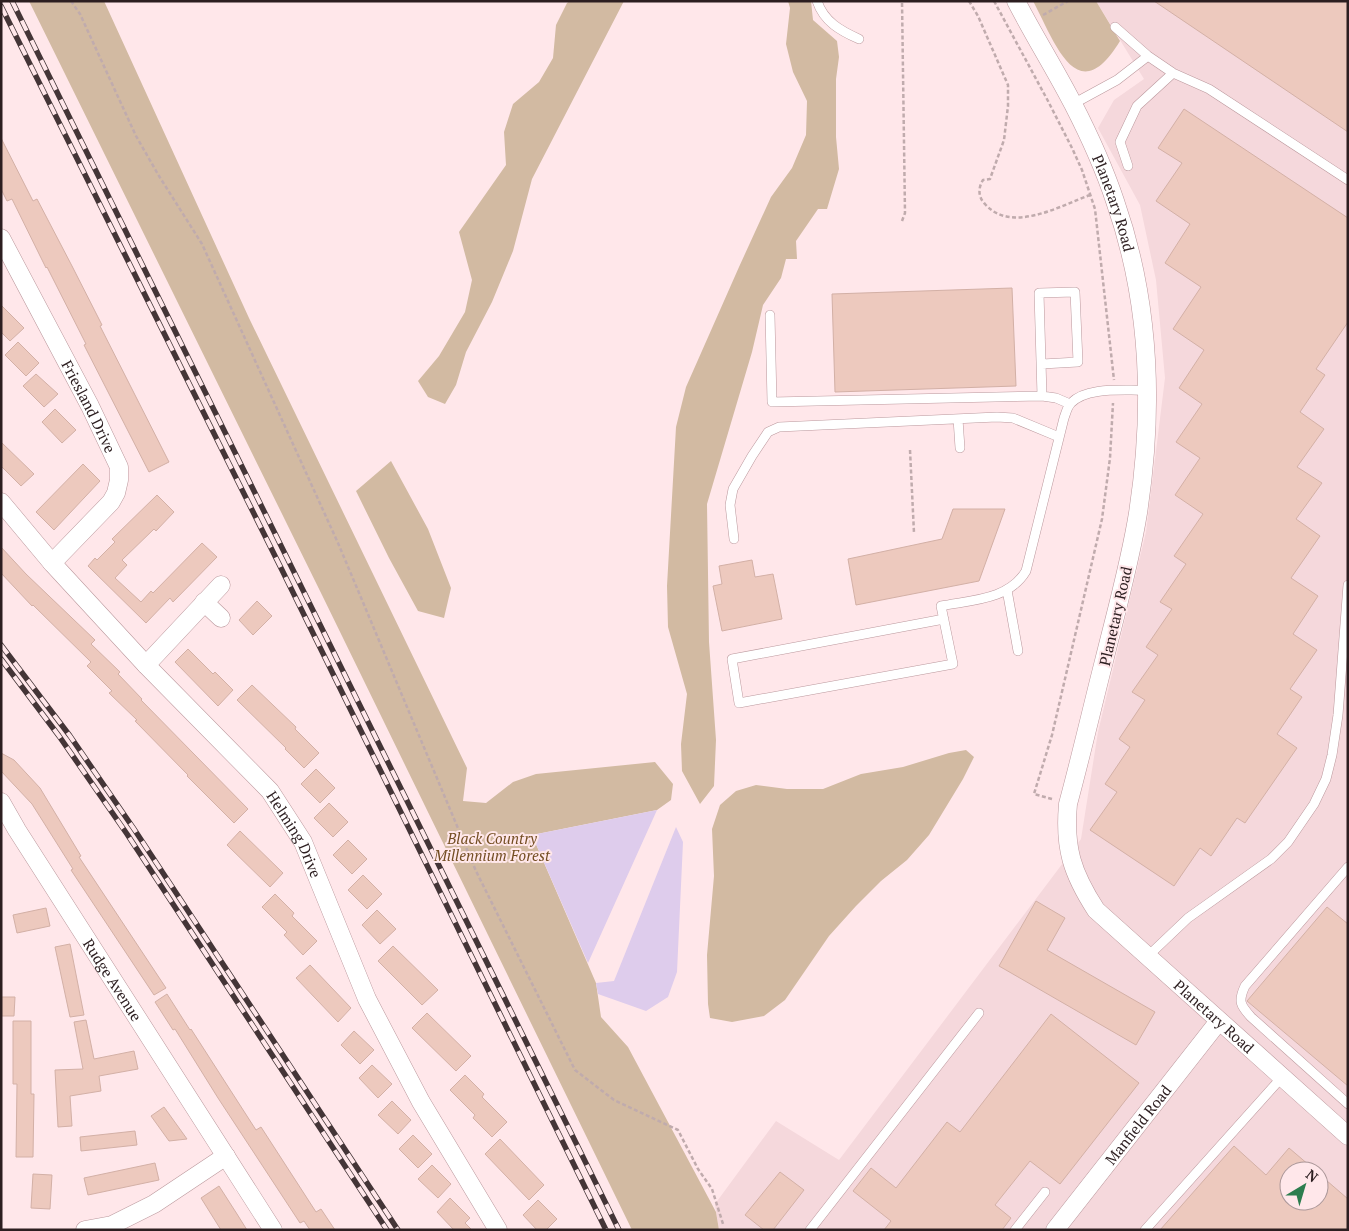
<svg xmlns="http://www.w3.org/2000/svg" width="1349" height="1231" viewBox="0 0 1349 1231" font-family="'PT Serif',serif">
	<rect width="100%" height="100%" fill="#ffe7ea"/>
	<path fill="#f5d8dc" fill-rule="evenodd" d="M1096 1H1348V1230H719L715 1204 776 1121 839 1160 1081 839 1098 732 1146 532 1165 378 1156 280 1140 205 1098 128 1114 100 1144 79ZM1289 1171H1319V1201H1289Z"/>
	<path fill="#d2baa2" d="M29 1H104L249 318 467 768 463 801 486 803 513 782 536 774 655 762 673 784 671 800 657 810 532 835 596 983 601 1017 628 1047 716 1212 719 1230H632L322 595Z
		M570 1H624L532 179 513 251 492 302 466 352 456 385 445 404 428 397 418 381 439 356 465 312 472 280 459 232 506 165 504 132 513 104 539 82 553 58 556 25 567 3Z
		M788 1H811L813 20 837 41 839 57 836 79V137L839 169 827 209H818L796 241 797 259H786L781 278 763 305 752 352 707 504 709 642 716 740 714 786 700 804 682 771 681 744 687 694 668 627 667 586 676 427 686 387 739 267 771 197 792 168 806 135 807 101 793 72 786 44 790 8Z
		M1033 1H1096L1120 41C1077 112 1055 42 1033 1Z
		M391 461 428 529 451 588 444 618 418 611 389 558 356 491Z
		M966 750 974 757 963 779 929 835 907 860 881 881 856 906 829 936 785 1000 764 1016 732 1022 710 1018 708 1004 707 955 714 876 712 829 720 805 736 791 756 785 787 789H823L861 774 903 767 949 753Z"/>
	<path fill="#deccec" d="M657 810 588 963 532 835Z
		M676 827 683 842 677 972 668 997 646 1011 598 994 596 983 614 981Z"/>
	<path fill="#edc9be" stroke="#d3b0a6" d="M1154 1H1348V132Z
		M1184 109 1348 218V322L1316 369 1325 375 1300 412 1324 429 1297 467 1322 483 1296 519 1320 536 1291 578 1318 596 1293 634 1317 650 1290 689 1302 697 1277 734 1297 748 1245 823 1237 818 1211 856 1200 848 1174 886 1090 830 1117 792 1105 784 1130 747 1119 739 1145 700 1132 692 1158 655 1146 647 1172 609 1160 602 1186 564 1174 556 1203 514 1175 495 1200 458 1176 442 1202 404 1179 388 1204 350 1173 329 1201 287 1165 263 1190 224 1156 201 1182 163 1158 148Z
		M1 138 33 201 37 199 72 266 102 325 100 326 169 462 149 472 84 345 86 344 47 267 46 268 12 199 7 201 1 189Z
		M1012 288 1016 386 835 392 832 294Z
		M1 305 24 328 10 341 1 332Z
		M18 342 39 363 26 376 5 355Z
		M36 374 58 394 44 407 23 386Z
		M55 409 76 430 62 443 42 422Z
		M1 442 34 474 21 486 1 466Z
		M83 464 100 481 54 530 36 512Z
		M157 495 174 512 156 531 154 529 122 560 127 565 115 578 141 602 151 591 153 593 202 543 217 557 173 602 170 598 146 623 88 566 95 558 97 560 115 542 112 539Z
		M953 509H1005L979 581 856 605 848 559 942 539Z
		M1 547 26 574 95 640 91 644 120 672 118 674 142 699 141 700 248 809 234 823 187 776 188 775 135 721 137 720 109 693 112 691 87 666 91 662 33 605 32 606 1 573Z
		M752 560 755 577 773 574 782 619 722 631 713 586 722 584 719 566Z
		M257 601 272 616 253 635 239 620Z
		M188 649 213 674 215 672 233 690 218 706 175 662Z
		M252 685 296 727 295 729 319 753 304 768 285 749 286 748 237 700Z
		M1 753 14 760 40 788 81 856 79 857 166 988 154 995 71 870 73 869 32 804 1 771Z
		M316 769 335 788 320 803 301 784Z
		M329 803 348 822 333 837 314 818Z
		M240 831 283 873 270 887 227 845Z
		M348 840 367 859 352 874 333 855Z
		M363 875 382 894 367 909 348 890Z
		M275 894 294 913 292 916 317 941 303 955 284 935 287 932 262 907Z
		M1036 901 1065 918 1047 950 1155 1012 1136 1045 999 966Z
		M1327 907 1348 924V1086L1247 1001Z
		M46 908 50 926 17 933 13 915Z
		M377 910 396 929 380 944 362 925Z
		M70 944 84 1015 70 1017 55 947Z
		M393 946 438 990 422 1005 378 961Z
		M310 965 351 1008 338 1022 296 978Z
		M167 994 190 1030 191 1029 256 1130 261 1127 316 1212 321 1209 335 1230H310L304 1221 300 1223 218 1098 175 1029 173 1030 155 1002Z
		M1 997H15L14 1016H1Z
		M427 1013 471 1056 456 1071 412 1028Z
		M1051 1014 1139 1083 1060 1184 1030 1161 995 1205 1011 1218 1002 1230H884L891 1221 853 1191 871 1168 896 1188 947 1122 960 1132Z
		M86 1020 94 1059 134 1051 138 1069 99 1076 101 1091 70 1096 72 1126 58 1127 55 1070 83 1069 74 1022Z
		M13 1021H31V1094H34L33 1157H16L17 1084H13Z
		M354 1031 374 1050 360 1064 341 1045Z
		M372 1065 392 1084 378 1098 359 1078Z
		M465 1075 484 1094 482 1097 507 1122 492 1137 473 1118 475 1115 450 1090Z
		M392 1101 411 1120 398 1134 378 1115Z
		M164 1107 187 1139 169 1141 151 1116Z
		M135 1131 137 1145 81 1151 80 1137Z
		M413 1135 432 1154 418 1168 399 1149Z
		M500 1139 544 1185 529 1200 485 1154Z
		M1234 1146 1266 1175 1289 1148 1316 1171H1289V1201H1319V1174L1348 1199V1230H1160Z
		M155 1163 159 1180 88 1195 84 1178Z
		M432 1165 451 1184 438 1198 418 1179Z
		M780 1172 804 1190 773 1230H764L745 1215Z
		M33 1174 52 1175 50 1209 31 1208Z
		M219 1186 237 1214 247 1230H221L201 1198Z
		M450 1198 470 1218 465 1223 472 1230H454L437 1212Z
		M538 1200 557 1219 546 1230H537L523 1215Z"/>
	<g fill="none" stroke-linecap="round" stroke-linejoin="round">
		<defs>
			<path id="service" d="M817 1C824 22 841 31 859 39
				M1115 27 1148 56 1173 73 1209 89 1348 180
				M1073 104 1117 80 1148 56
				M1128 166 1120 142 1137 106 1173 73
				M770 315 772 402 1042 396 1056 398 1070 404
				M1042 396 1039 293 1075 292 1078 362 1042 364
				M958 419 960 448
				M734 539 730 505 733 489 752 456 768 432 779 427 997 417 1013 418 1059 437
				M1007 590 1018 651
				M944 619 732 659 739 703 953 664 941 606C971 600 1009 600 1026 571L1064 418C1066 413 1067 407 1071 403 1087 386 1125 391 1148 390
				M1348 867 1245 986C1238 1001 1240 1005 1251 1017L1348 1104
				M1147 957 1188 918 1271 859 1288 842 1314 804 1326 779 1332 755 1338 715 1348 585
				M810 1230 979 1013
				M1015 1230 1045 1192
				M1145 1230 1283 1076"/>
			<g id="minor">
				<path id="s1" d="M1016 1C1034 36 1055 69 1073 104 1089 135 1104 168 1115 201 1150 301 1154 408 1138 513 1130 563 1116 612 1104 661 1092 708 1081 756 1068 804 1064 848 1072 873 1096 910L1348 1136"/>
				<path id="s2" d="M1 238 90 406 119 467V480L116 493 111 502 52 563"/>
				<path id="s3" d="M1 502 52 563 146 665 270 791 303 842 367 999 421 1102 498 1230"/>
				<path d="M204 602 221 618"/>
				<path d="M146 665 221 585"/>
				<path id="s4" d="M1 802 17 830 273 1230"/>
				<path d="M85 1230 112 1225 154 1204 226 1156"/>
				<path id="s5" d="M1055 1230 1219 1021"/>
			</g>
		</defs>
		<use href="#service" stroke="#bb989d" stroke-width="10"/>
		<use href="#minor" stroke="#bb989d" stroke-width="19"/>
		<path stroke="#c0abad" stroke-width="2.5" stroke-dasharray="4 2.5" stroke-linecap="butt" d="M71 1 80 14 136 136 159 176 202 244 338 543 476 871 575 1070 614 1100 678 1130 698 1169 712 1189 723 1224
			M969 1 978 16 1008 85V106L1004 140 990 179 983 180C978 188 978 197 985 204 1011 234 1060 206 1090 195
			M994 1 1048 101 1072 148 1082 170 1095 209 1114 380
			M1043 15 1068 1
			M902 221 905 213 902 1
			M910 450 914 533
			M1052 799 1034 794 1052 735 1102 519 1110 458 1113 403"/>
		<use href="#service" stroke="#fff" stroke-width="9"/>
		<use href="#minor" stroke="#fff" stroke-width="18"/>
		<defs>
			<path id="rail" d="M12 1 619 1230
				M1 6 282 570 606 1230
				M1 645 70 736 134 829 398 1230
				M1 659 59 736 127 834 387 1230"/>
		</defs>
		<use href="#rail" stroke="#443537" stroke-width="5.5"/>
		<use href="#rail" stroke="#ffe7ea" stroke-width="4" stroke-dasharray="11" stroke-linecap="butt"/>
	</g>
	<g text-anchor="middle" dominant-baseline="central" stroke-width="4" stroke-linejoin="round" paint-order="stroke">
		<g font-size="15" fill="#2c1e20" stroke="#ffe7ea">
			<text stroke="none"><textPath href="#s1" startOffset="225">Planetary Road</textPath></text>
			<text stroke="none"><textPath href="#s2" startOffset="190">Friesland Drive</textPath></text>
			<text transform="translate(1115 616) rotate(-77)">Planetary Road</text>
			<text stroke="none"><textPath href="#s3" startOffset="445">Helming Drive</textPath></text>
			<text stroke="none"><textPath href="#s4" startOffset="210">Rudge Avenue</textPath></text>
			<text stroke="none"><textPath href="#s1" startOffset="1110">Planetary Road</textPath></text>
			<text stroke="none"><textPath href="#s5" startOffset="134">Manfield Road</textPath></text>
		</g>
		<g font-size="15" font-style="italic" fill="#734d22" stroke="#ffe7ea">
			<text x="492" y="838">Black Country<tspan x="492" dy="17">Millennium Forest</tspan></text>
		</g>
	</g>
	<rect width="1349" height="1231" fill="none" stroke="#2c1e20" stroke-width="5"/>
	<g transform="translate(1304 1186) rotate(38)"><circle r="24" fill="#ffe7ea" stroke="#ab9799"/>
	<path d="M0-4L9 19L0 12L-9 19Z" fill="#2c7d4e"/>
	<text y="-8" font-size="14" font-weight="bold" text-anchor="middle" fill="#2c1e20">N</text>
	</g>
</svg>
